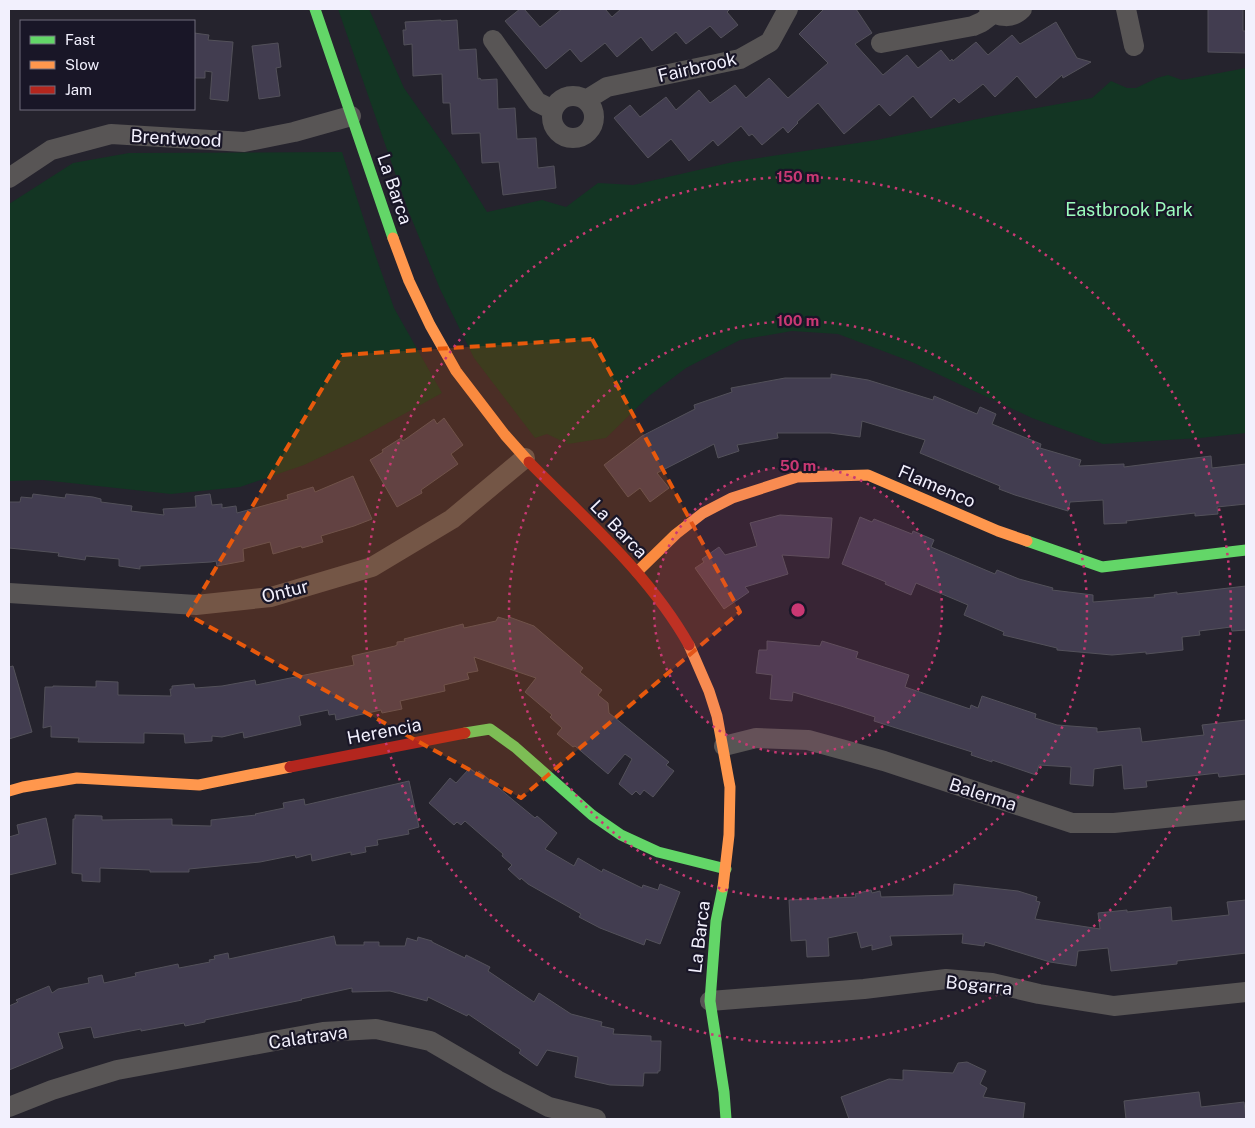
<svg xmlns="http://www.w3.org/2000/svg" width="1255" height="1128" viewBox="0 0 1255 1128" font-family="'Public Sans',sans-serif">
	<rect width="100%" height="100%" fill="#25232d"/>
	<path fill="#133523" d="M338 9H369L404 88 454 159 487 212 542 200 566 207 598 183 633 185 733 162 877 140 992 116 1092 98 1111 81 1127 88H1136L1157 78 1168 75 1182 80 1246 68V433L1200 438 1103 444 1032 418 912 362 838 334 792 331 740 340 686 368 649 396 606 438 568 444 547 434 535 438 474 358 440 289 408 210Z
		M342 152 375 254 394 308 442 393 359 439 304 465 240 487 171 494 43 480 9 481V204L73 163 129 153Z"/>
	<path fill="#423d50" stroke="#53515a" d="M520 9H524L540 27 562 9H605L612 17 621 9H730L727 12 738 25 721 38 710 26 686 44 676 32 652 51 641 37 617 57 605 43 581 62 570 49 546 69 505 21Z
		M824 9H856L872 33 855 44 883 75 907 55 918 68 941 50 950 61 952 59 953 61 976 42 988 55 1012 35 1020 44 1056 22 1077 58 1091 62 1063 78 1062 75 1036 98 1017 76 995 97 983 84 959 103 954 98 931 118 913 96 890 116 879 104 844 134 818 103 797 122 798 123 788 133 783 127 762 145 752 134 749 136 741 126 718 146 713 140 689 161 671 139 648 158 614 118 630 105 640 117 666 97 676 110 699 90 710 103 735 85 746 98 769 78 788 98 828 63 799 34Z
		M1208 9H1243V31H1246V53L1208 52Z
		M441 20V21L457 20 459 50 476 49 478 79 480 78 481 80 497 79 498 109 515 108 517 139 536 138 538 168 554 166 556 188 503 195 499 162 482 163 480 133 452 134 450 103H443L442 74 413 76 412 44 404 45 403 30H406L405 22Z
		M194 33 209 35 208 40 233 42 228 101 210 99 212 72 205 71V78H194Z
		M278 43 281 67 276 68 280 96 259 99 252 46Z
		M831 374 868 380 933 400 934 396 977 414 980 407 996 414 992 424 1041 444 1040 448 1081 460 1079 466 1124 464V467L1211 456 1212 468 1246 464V504L1217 507 1218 514 1195 516V513L1126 521 1127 523 1104 524 1103 500 1070 502 1068 511 1015 495 999 489 1000 486 920 453 925 440 862 421 860 437 830 433H777L778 438 737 445 739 451 718 458 714 444 657 473 669 488 650 502 640 488 628 497 604 465 642 436 695 409 694 405 732 392 731 388 785 378H831Z
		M444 418 463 445 451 454 458 464 421 490 422 493 397 507 370 460 383 452 382 450 401 438 403 441 434 419 437 424Z
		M353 476 372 519 354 526 321 536 323 542 302 548 301 546 273 554 270 542 243 549 244 561 217 566 216 561 211 562 140 566V569L119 566V559L86 556 85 560 58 556 59 553 9 548V502H20L21 497 32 498 33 494 65 498 66 494 93 497 101 499V502L132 506 131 511 164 515 163 509 196 507 195 496 210 494 212 505 222 504V508L236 506 237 513 288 499 287 495 313 487 315 492Z
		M780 515 832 518 829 558 782 555 788 574 745 587 749 592 724 609 695 568 704 562 702 559 719 547 725 555 757 546 750 523Z
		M860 517 872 522 874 519 912 534 913 531 934 540 931 547 983 569 995 574 997 570 1019 579 1053 588 1052 590 1093 595V602L1155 597 1154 595 1177 592V594L1246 586V630L1232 631 1231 627 1199 631 1200 635 1182 637 1183 650 1146 654V652L1112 655 1057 650V648L1003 635 1004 632 964 615 968 605 916 583 911 595 885 584 886 582 842 564Z
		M498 617 508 620 509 617 534 626 583 668 580 672 602 690 598 695 608 703 609 713 669 762 666 765 674 771 653 797 644 790 640 795 636 791 632 795 619 784 632 759 625 754 608 774 575 746 573 747 557 734 562 728 550 717 552 715 525 692 536 678 474 657 478 671 467 673 469 679 444 685 445 691 400 701 402 709 382 713 381 710 336 720 335 714 329 715 328 710 299 716 301 725 244 738 243 732 222 737 212 736V741L185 743 184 734 144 733V743L78 742 79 738 51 737V726L43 728 45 687H53V686L96 687V681L118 682V695L171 696 170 689H172V686L194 684 195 688 222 686 255 680 256 685 354 665 352 656 395 646 397 645V642L405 641 404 639 463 624 464 628 496 621Z
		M767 641 820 646 822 641 858 652 856 658 909 675 905 687 970 709 971 705 978 708 982 696 1036 714 1035 718 1057 725 1097 728V732L1140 728 1142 742 1204 735 1202 725 1246 720V774L1219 777 1218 773 1146 781 1147 787 1124 789 1122 765 1094 769 1093 786 1070 784 1071 767 1039 765 1036 775 992 760V762L971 755 972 752 874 721 875 717 841 706 793 692 792 701 770 699 772 675 756 673 759 650H767Z
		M13 666 32 732 9 739V667Z
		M471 769 477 774 479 771 513 800 535 818 537 816 557 833 545 849 574 866 578 858 602 872 603 869 642 888 643 885 658 890 660 884 680 892 660 944 646 939 644 945 600 928 579 917 581 914 528 884 521 878 520 880 508 869 512 865 502 856 503 854 465 821 461 825 457 822 454 825 429 803 450 778 456 783 468 770 469 771Z
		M409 781 419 827 408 830 409 834 377 840 378 845 365 847 366 852 351 855V852L312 861 311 854 296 858 295 855 260 862 189 869V872H150V870L100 868V882L82 881V874L72 873 73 819H75V815L102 816V820L172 819V825L211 826V820L256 815 255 814 284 808 283 803 304 799 305 805Z
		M46 818 56 864 9 875V837L19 834 17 825Z
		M954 884 1018 891 1037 897 1036 901 1040 902 1035 919 1100 929 1098 913 1127 910V912L1171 907 1172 921 1229 915 1227 902 1246 900V953L1177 961V964L1111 971 1108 948 1078 951 1076 966 1050 962 985 942 984 946 962 943 963 934 890 936 892 945 872 950V945L861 948 857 932 828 938 829 956 807 957 806 940 791 941 789 900 856 897 855 894 871 890 872 893 880 891 881 897 953 895Z
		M334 936 336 945H364V942H379V946H405L407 938 417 941 418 937 432 941V942L465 958 466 955 490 967 488 971 534 1002 539 993 571 1014 602 1022 601 1026 614 1029 613 1034 651 1036V1041H661L660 1071H658V1073H644L643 1086 610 1085 575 1077 578 1057 547 1050 537 1066 519 1053 521 1050 468 1014 467 1016 428 997 427 1001 390 991 352 992V988L301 999 302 1000 205 1020V1022L185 1026 184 1023 141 1031V1029L94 1038 91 1027 58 1033 63 1048 9 1070V1006L18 1002 16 1000 49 986 52 993 58 989 89 983 88 978 102 975 104 983 136 976 135 973 178 964 179 968 210 962 209 960 215 959 214 956 228 953 229 959Z
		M967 1062 986 1071 980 1084 987 1088 983 1097 1025 1103 1023 1119H849L841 1097 889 1079 903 1080V1070L953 1073 958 1063Z
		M1199 1092 1201 1107 1244 1102 1246 1119H1126L1124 1101Z"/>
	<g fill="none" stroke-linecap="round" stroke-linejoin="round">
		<path stroke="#585555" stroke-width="20" d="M989 9C999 18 1012 19 1022 9
			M1126 9 1134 46
			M493 40 537 102 553 110
			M881 43 973 26 982 22 994 13
			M552 117a21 21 0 1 1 42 0a21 21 0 1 1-42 0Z
			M586 100 607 87 740 59 770 42 788 9
			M9 178 51 150 111 134 244 142 294 132 351 116
			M9 593 196 605 271 597 372 567 452 519 525 458
			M724 746 756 738 808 740 884 761 1072 823H1114L1246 810
			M710 1001 864 989 946 979 992 983 1039 994 1114 1006 1246 992
			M9 1107 52 1090 117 1070 323 1032 376 1029 430 1041 497 1080 549 1107 596 1119"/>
		<path stroke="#63d668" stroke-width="11" d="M315 9 393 238
			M1027 541 1102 567 1246 550
			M465 733 490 729 515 747 592 815 621 835 658 852 726 869
			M723 887 716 921 710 1001 724 1092 726 1119"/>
		<path stroke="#ff974d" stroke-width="11" d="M393 238 409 281 430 325 456 371 505 435 529 462
			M637 572 676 534 703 513 732 498 797 477 868 475 998 531 1027 541
			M689 645 709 691 717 716 730 787 729 835 723 887
			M9 791 23 787 77 778 199 785 290 767"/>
		<path stroke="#b3261e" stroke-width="11" d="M529 462C586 520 649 574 689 645
			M290 767 465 733"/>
	</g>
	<path fill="#e8590c" fill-opacity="0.2" stroke="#e8590c" stroke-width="4" stroke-dasharray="10 6" stroke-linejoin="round" d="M592 339 740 612 521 798 188 615 342 355Z"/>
	<circle cx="798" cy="610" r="144" fill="#c93873" fill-opacity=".12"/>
	<g fill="none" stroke="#c93873" stroke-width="2.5" stroke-dasharray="2.5 5">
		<circle cx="798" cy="610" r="144"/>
		<circle cx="798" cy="610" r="289"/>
		<circle cx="798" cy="610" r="433"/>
	</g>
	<g text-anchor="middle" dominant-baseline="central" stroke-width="4.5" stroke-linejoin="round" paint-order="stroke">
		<g font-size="18" fill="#f2f0fd" stroke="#191627">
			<text transform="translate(697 67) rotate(-13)">Fairbrook</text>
			<text transform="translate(176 138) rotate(3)">Brentwood</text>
			<text transform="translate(395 189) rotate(71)">La Barca</text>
			<text transform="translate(937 486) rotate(23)">Flamenco</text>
			<text transform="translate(619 529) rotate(46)">La Barca</text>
			<text transform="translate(285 591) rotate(-14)">Ontur</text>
			<text transform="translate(384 731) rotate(-11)">Herencia</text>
			<text transform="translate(983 794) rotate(18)">Balerma</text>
			<text transform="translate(699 937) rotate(-83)">La Barca</text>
			<text transform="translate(979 985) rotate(6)">Bogarra</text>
			<text transform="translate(308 1037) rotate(-8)">Calatrava</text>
		</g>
		<g font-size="18" fill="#9bfbbd" stroke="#191627">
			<text x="1129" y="209">Eastbrook Park</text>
		</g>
	</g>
	<circle cx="798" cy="610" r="8" fill="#c93873" stroke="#191627" stroke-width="2.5"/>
	<g font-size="15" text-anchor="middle" font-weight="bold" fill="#c93873" stroke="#191627" stroke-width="4.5" stroke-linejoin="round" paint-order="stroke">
		<text x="798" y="182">150 m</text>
		<text x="798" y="326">100 m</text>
		<text x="798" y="471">50 m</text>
	</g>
	<rect width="1255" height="1128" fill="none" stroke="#f2f0fd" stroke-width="20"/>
	<rect x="20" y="20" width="175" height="90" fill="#191627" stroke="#706d7d"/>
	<rect x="30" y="36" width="25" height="8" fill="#63d668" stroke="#706d7d"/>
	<text x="65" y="45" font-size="15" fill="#f2f0fd">Fast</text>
	<rect x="30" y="61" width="25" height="8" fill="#ff974d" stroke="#706d7d"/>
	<text x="65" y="70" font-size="15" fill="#f2f0fd">Slow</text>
	<rect x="30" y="86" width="25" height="8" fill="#b3261e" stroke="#706d7d"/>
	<text x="65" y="95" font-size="15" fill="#f2f0fd">Jam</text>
</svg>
